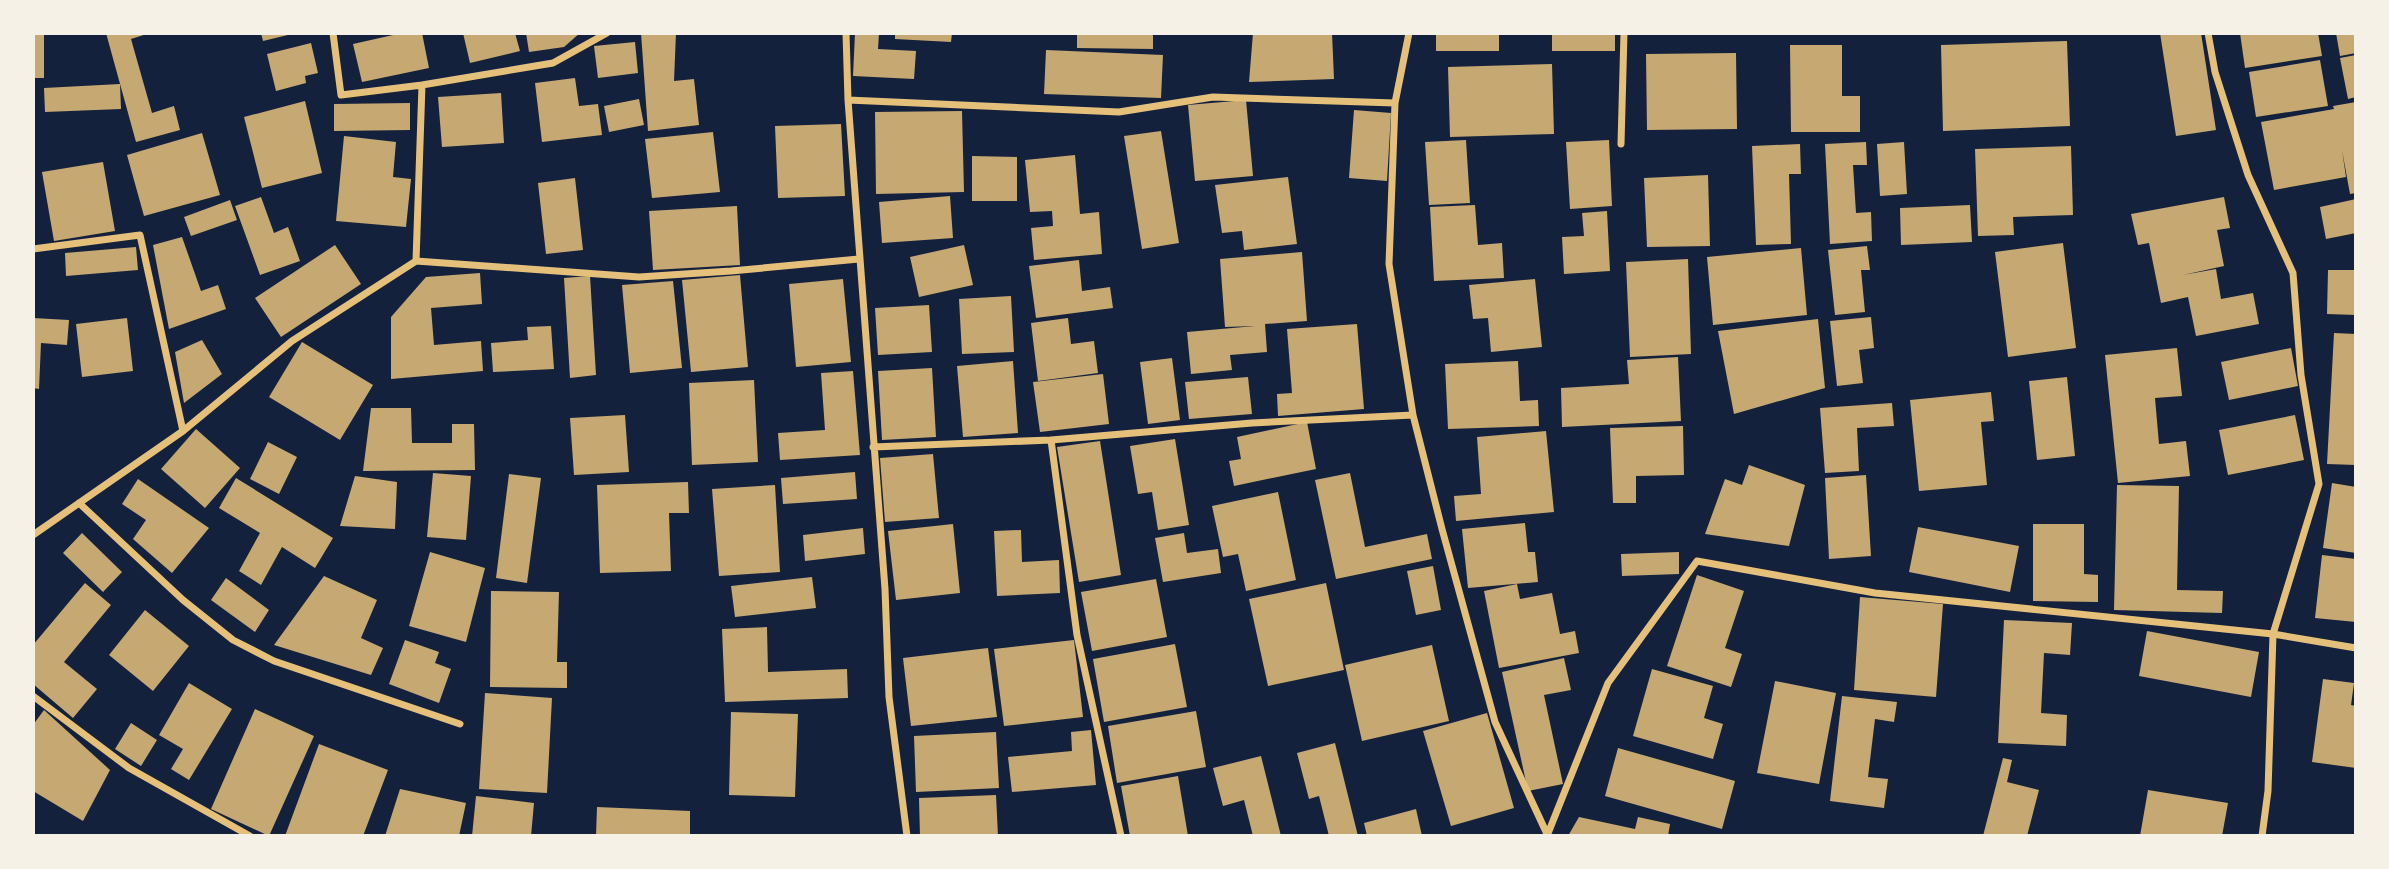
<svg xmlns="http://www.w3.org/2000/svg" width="2389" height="869" viewBox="0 0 2389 869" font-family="Ubuntu,sans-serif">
	<rect width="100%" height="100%" fill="#14213d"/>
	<path fill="#c6a872" d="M106 33H150L131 39 152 113 174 106 180 130 136 142Z
		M261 33H292V34L263 41Z
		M402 33H422L429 68 362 82 353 44Z
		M463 33H515L520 51 470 63Z
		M526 33H580L564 47 529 52Z
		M641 33H676L674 81 694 79 699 125 648 131Z
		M855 33H879L878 49 916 51 914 79 853 76Z
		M895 33H952L951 42 895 39Z
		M1077 33H1153V49L1077 48Z
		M1253 33H1332L1334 79 1249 82Z
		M1436 33H1499V51H1436Z
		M1552 33H1615V51H1552Z
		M2160 33H2201L2216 130 2176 136Z
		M2240 33H2318L2322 56 2245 68Z
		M2336 33H2356V53L2340 56Z
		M33 34H44V78H33Z
		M2067 41 2070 126 1943 131 1941 45Z
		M635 42 638 73 598 78 594 46Z
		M311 43 318 73 305 76 306 83 276 91 267 54Z
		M1790 45H1842V96H1860V132H1791Z
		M1046 50 1163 55 1161 98 1044 94Z
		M1736 53 1737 129 1647 130 1646 54Z
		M2356 55V97L2348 99 2340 58Z
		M2320 60 2328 106 2256 117 2249 72Z
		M1552 64 1554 134 1450 137 1448 67Z
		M575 78 579 106 598 104 602 135 542 142 535 83Z
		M120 84 121 109 45 112 44 88Z
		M501 93 504 143 442 147 438 97Z
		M639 99 644 125 609 132 604 106Z
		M1246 100 1253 176 1195 181 1188 105Z
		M305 101 322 173 262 188 244 117Z
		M2356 102V193L2350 194 2342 150 2346 177 2274 190 2261 122 2334 109 2333 106Z
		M410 103V130L334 131V104Z
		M1354 110 1391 113 1387 181 1349 178Z
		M962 111 964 192 876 194 875 112Z
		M841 124 845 196 778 198 775 126Z
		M1161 131 1179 243 1142 249 1124 136Z
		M713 132 720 192 652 198 645 139Z
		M202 133 220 195 144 216 127 155Z
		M344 136 396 142 393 177 411 179 406 227 336 221Z
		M1466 140 1470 203 1429 205 1425 142Z
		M1609 140 1612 206 1570 209 1566 142Z
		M1866 142 1867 165H1853L1856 213 1871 212 1872 241 1830 244 1825 144Z
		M1904 142 1907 194 1880 196 1877 144Z
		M1800 144 1801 174H1789L1791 244 1756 245 1752 146Z
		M2071 146 2073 215 2013 217 2014 235 1978 236 1975 149Z
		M1075 155 1080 214 1099 212 1102 254 1034 260 1031 228 1053 226 1052 211 1030 212 1025 160Z
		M972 156 1017 157V201H972Z
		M103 162 115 231 54 241 42 172Z
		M1708 175 1710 246 1647 247 1644 178Z
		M1288 177 1297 244 1244 250 1242 231 1222 233 1215 185Z
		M575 178 583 250 546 254 538 183Z
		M950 196 953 238 882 243 879 202Z
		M261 197 274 233 288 227 300 261 260 275 235 206Z
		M2224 197 2230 228 2217 230 2224 266 2183 275 2216 269 2221 299 2253 293 2259 324 2196 336 2188 297 2161 303 2149 243 2138 245 2131 214Z
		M2356 199V233L2326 239 2320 207Z
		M230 200 237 220 191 236 184 217Z
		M1475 205 1478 245 1502 243 1504 278 1434 281 1430 207Z
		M1970 205 1972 242 1901 245 1900 208Z
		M737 206 740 265 653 270 649 211Z
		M1607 211 1610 271 1564 274 1562 237 1584 236 1582 213Z
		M182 237 201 291 218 285 226 309 169 329 153 245Z
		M2063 243 2076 348 2008 357 1995 252Z
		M335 245 361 284 281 337 255 298Z
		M964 245 973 285 919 297 910 257Z
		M1867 246 1870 270H1861L1865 312 1835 315 1828 250Z
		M136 247 138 270 66 276 65 253Z
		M1801 248 1807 315 1713 325 1707 257Z
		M1302 252 1307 321 1265 324 1267 352 1230 355 1232 370 1191 374 1187 332 1255 326 1225 327 1220 259Z
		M1688 259 1691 354 1630 357 1626 262Z
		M1079 260 1082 291 1110 287 1113 308 1036 318 1029 266Z
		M2328 270H2356V315L2327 314Z
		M480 273 482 304 431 308 434 345 481 341 483 371 391 379V317L426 277Z
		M740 275 748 367 691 372 682 280Z
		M590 276 596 375 570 378 564 278Z
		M843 279 851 362 796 367 789 284Z
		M1535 279 1542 347 1491 352 1488 318 1473 319 1469 285Z
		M673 281 682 368 630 373 622 285Z
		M1011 296 1014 352 962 354 959 299Z
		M929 305 932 352 878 355 875 308Z
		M1871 317 1874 348 1859 350 1863 383 1837 386 1830 321Z
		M33 318 69 320 67 345 41 343 39 389 33 388Z
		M127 318 133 371 82 377 76 324Z
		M1068 318 1071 344 1094 341 1098 373 1038 381 1031 323Z
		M1818 319 1825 388 1734 414 1718 331Z
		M1357 324 1364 409 1278 416 1277 394 1292 393 1287 329Z
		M551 326 554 369 493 372 491 343 528 340 527 327Z
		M2334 333 2356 334V465L2327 464Z
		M202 340 222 374 184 403 175 352Z
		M302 342 373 385 340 440 269 397Z
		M2177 348 2182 396 2155 398 2159 444 2186 441 2190 476 2118 483 2105 355Z
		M2291 348 2298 386 2229 400 2221 362Z
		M1678 357 1681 421 1562 427 1561 388 1629 384 1627 360Z
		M1172 358 1180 420 1148 424 1140 362Z
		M1013 361 1018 433 963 437 957 366Z
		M1518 361 1520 401 1538 400 1539 426 1448 429 1445 364Z
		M932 368 936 437 882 440 878 371Z
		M853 371 860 455 780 460 778 433 825 430 821 373Z
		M1103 374 1109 424 1040 432 1033 382Z
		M1248 377 1252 414 1189 419 1185 382Z
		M2067 377 2075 456 2037 460 2029 381Z
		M754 380 758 462 692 465 689 383Z
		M1991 392 1994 421 1981 422 1987 485 1919 491 1910 400Z
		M1892 403 1894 426 1857 428 1859 471 1825 473 1820 408Z
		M371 408H411L412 443H452V424H474L475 470 363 471Z
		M625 415 629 472 574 475 570 418Z
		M2295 415 2304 460 2228 475 2219 430Z
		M1307 422 1316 469 1234 486 1229 461 1241 459 1237 437Z
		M1683 426 1684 475 1636 476V503H1613L1610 428Z
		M196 429 240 468 205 508 161 469Z
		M1546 431 1554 512 1456 521 1454 496 1481 494 1477 437Z
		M1175 439 1189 525 1158 530 1152 492 1138 494 1130 446Z
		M1100 441 1121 575 1079 582 1057 447Z
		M268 442 297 457 279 494 250 479Z
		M933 454 939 518 885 522 880 458Z
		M1749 465 1805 485 1789 546 1705 534 1725 479 1742 485Z
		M855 472 857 499 783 504 781 478Z
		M433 473 471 476 466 540 427 537Z
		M1350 473 1365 547 1427 534 1432 559 1336 579 1315 480Z
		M509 474 541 478 527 583 496 578Z
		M1866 475 1871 556 1829 559 1825 478Z
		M355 476 397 482 395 529 340 526Z
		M236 478 333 538 315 568 282 547 261 585 239 571 260 533 219 508Z
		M138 479 209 528 172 573 133 539 146 520 122 504Z
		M688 482 689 513H669L671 571 600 573 597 485Z
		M2332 483 2356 487V553L2323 548Z
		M775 485 780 572 719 576 712 489Z
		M2117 485 2179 486 2177 590 2223 591 2222 613 2114 610Z
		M1278 492 1296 580 1246 591 1238 554 1223 557 1212 506Z
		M1525 523 1528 552H1535L1538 582 1468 588 1462 529Z
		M953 524 960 593 896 600 888 531Z
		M2033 524H2084V574L2098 575V602L2033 601Z
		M1918 527 2019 546 2010 592 1909 572Z
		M863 528 865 554 805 561 803 535Z
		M1021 530 1022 562 1059 560 1060 593 997 596 994 531Z
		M82 533 122 572 103 592 63 553Z
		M1184 533 1187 553 1218 549 1221 573 1163 582 1155 538Z
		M430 552 485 568 466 642 409 626Z
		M1679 552V574L1622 576 1621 554Z
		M2322 555 2356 559V622L2315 618Z
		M1433 566 1441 610 1416 615 1407 571Z
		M1697 575 1744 591 1725 648 1742 654 1731 687 1667 666Z
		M324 576 377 600 361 638 383 648 371 675 274 645Z
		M812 577 816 608 735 617 731 586Z
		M226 578 269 610 255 632 211 600Z
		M1156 579 1167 637 1092 651 1081 592Z
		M85 583 111 605 64 662 97 689 73 718 33 684V645Z
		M1326 583 1344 670 1268 686 1249 599Z
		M1517 584 1520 599 1552 593 1560 634 1575 631 1579 653 1499 668 1484 591Z
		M491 591 559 592 557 662H567V688L490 687Z
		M1860 597 1943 604 1936 697 1854 690Z
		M145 610 189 646 153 691 109 655Z
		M2004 620 2072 623 2070 655 2044 653 2041 713 2067 715 2066 746 1998 743Z
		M767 627 768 672 847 669 848 698 725 702 722 629Z
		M2147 631 2259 652 2251 697 2139 676Z
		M405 640 439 652 435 663 451 669 439 703 389 684Z
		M1074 640 1083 717 1004 726 994 649Z
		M1175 644 1187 707 1104 722 1093 659Z
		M1432 645 1449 721 1362 741 1345 665Z
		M988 648 997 717 911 726 903 658Z
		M1564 658 1571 690 1544 695 1563 784 1528 791 1502 672Z
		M1652 669 1713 686 1704 718 1723 724 1713 759 1633 736Z
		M2323 679 2354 683 2351 705 2356 706V768L2312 762Z
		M1775 681 1836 693 1819 784 1757 773Z
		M189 683 232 709 189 780 171 769 183 749 159 735Z
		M485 693 552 698 547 793 479 789Z
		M1842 696 1897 702 1894 722 1875 719 1868 777 1888 779 1884 808 1830 801Z
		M255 709 314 736 269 836 211 809Z
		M44 710 110 770 83 821 33 791V725Z
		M1196 711 1206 767 1117 783 1108 726Z
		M731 712 798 714 795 797 729 795Z
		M1487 713 1514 808 1451 826 1423 731Z
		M131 723 157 740 141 766 115 749Z
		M1091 730 1096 785 1012 792 1008 757 1072 751 1071 732Z
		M996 732 999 788 916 792 914 736Z
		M1335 743 1358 836H1329L1319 796 1309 799 1297 753Z
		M319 744 388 770 363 836H285Z
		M1618 748 1735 781 1722 829 1605 796Z
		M1261 756 1281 836H1253L1244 800 1223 806 1213 768Z
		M2003 758 2012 760 2007 782 2039 790 2027 836H1983Z
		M1178 776 1188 836H1130L1121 786Z
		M400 789 466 803 459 836H385Z
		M2148 790 2228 803 2222 836H2140Z
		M996 795 998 836H920L919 798Z
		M476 796 534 803 531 836H472Z
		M597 807 690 811V836H596Z
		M1416 809 1422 836H1367L1364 823Z
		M1579 817 1635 829 1638 817 1670 824 1668 836H1568Z"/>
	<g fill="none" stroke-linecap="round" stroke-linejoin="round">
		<path stroke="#e5c07b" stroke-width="7" d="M333 33 341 95 422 85 553 63 607 33
			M846 33 848 100 885 589 889 697 907 836
			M1409 33 1395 103 1389 264 1413 415 1442 529 1495 722 1547 834
			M2208 33 2215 72 2248 175 2293 273 2301 375 2319 484 2273 634 2268 791 2262 836
			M848 100 1119 112 1213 97 1395 103
			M1621 144 1624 33
			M33 249 140 235 183 431
			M416 261 422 85
			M1051 440 1077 635 1121 836
			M873 447 1051 440 1252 423 1413 415
			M79 503 183 600 233 640 274 661 460 724
			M33 535 183 431 292 341 416 261 639 277 731 271 859 259
			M33 696 129 768 250 836
			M1547 836 1608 683 1697 561 1875 593 2273 634 2356 648"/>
	</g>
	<rect width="2389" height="869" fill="none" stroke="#f6f1e7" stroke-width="70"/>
</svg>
